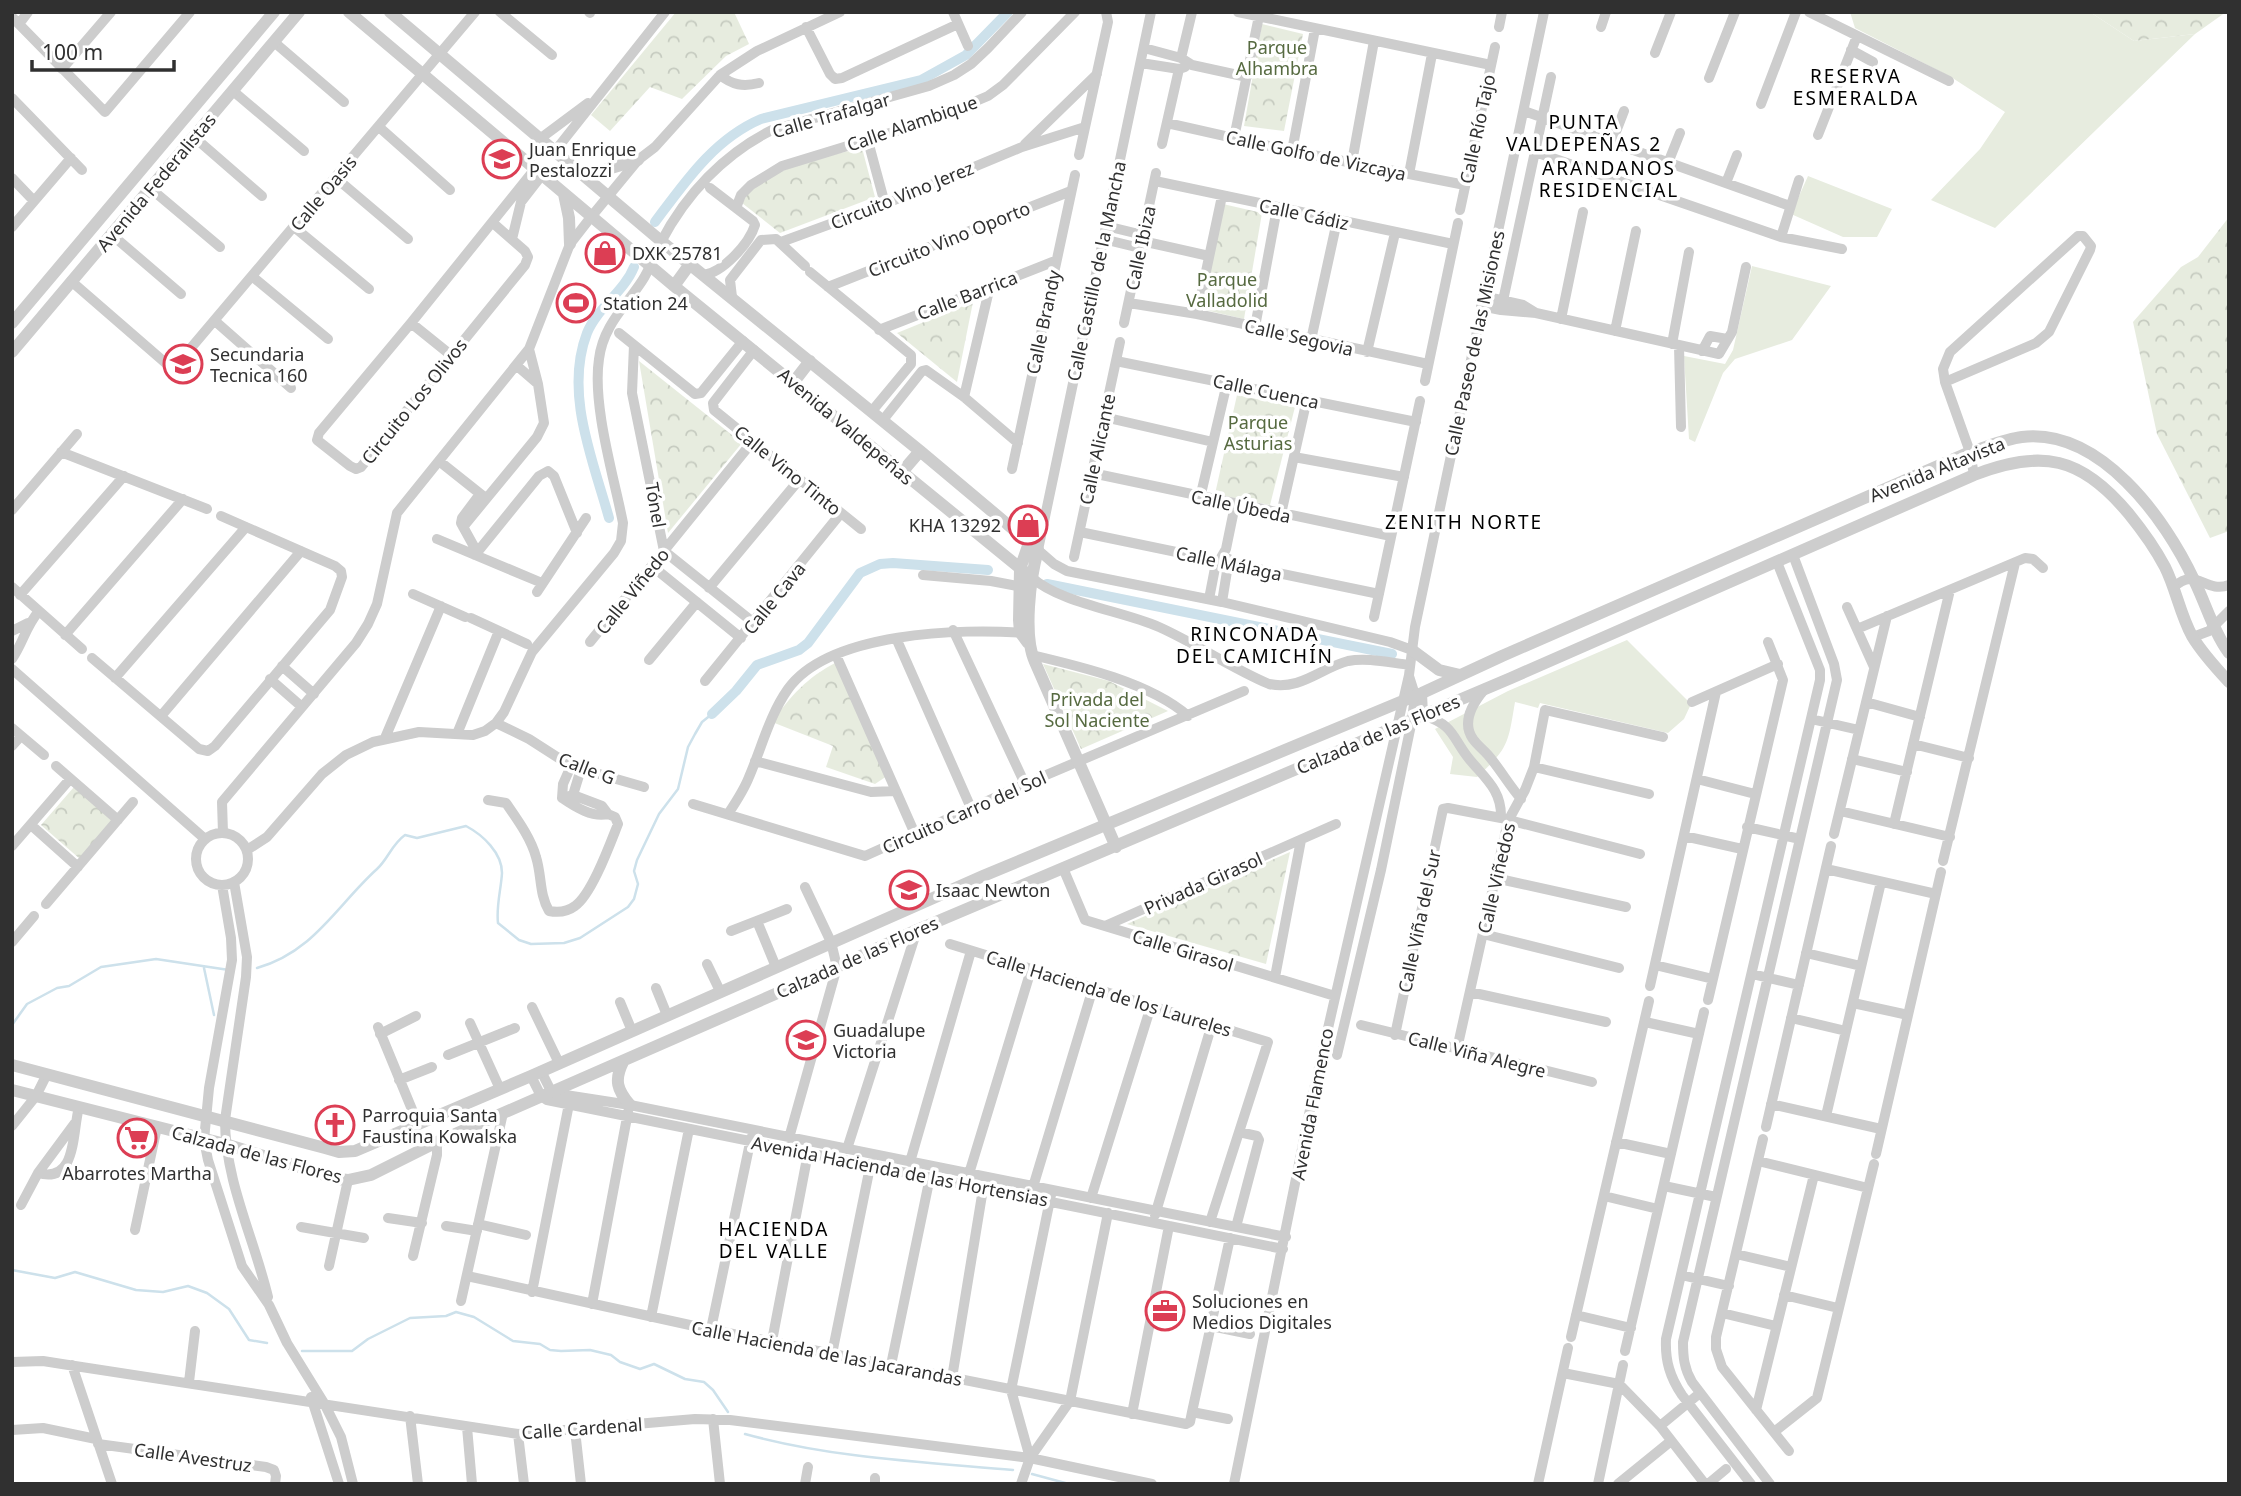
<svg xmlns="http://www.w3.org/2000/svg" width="2241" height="1496" viewBox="0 0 2241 1496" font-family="'Noto Sans',sans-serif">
	<defs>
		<pattern id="forest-crowns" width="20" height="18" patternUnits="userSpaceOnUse" patternTransform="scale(1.75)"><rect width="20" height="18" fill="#e7ecdf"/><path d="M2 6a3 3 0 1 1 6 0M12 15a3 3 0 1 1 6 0" fill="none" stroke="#c6cbc0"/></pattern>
	</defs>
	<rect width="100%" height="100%" fill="#fff"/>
	<path fill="#e7ecdf" d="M1850 12H2090L2134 41 2195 34 1995 228 1931 200 1980 149 2005 112 1951 77 1855 28Z
		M1808 176 1892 209 1877 237H1843L1791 214Z
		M1752 266 1831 286 1792 340 1735 359 1723 373 1695 442 1689 439 1684 356 1725 364 1733 350Z
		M1627 640 1691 704 1684 719 1668 733 1540 703 1538 708 1515 702C1508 743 1509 748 1477 777L1450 774 1453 757 1435 729 1508 691Z"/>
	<path fill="url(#forest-crowns)" d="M676 12H734L749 44 726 56 682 99 650 87 610 131 591 115Z
		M2090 12H2226L2195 34 2134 41Z
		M1262 24 1303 34 1284 131 1244 126Z
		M862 148 875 197 780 233 742 203C759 169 828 156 862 148Z
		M1223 204 1262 213 1244 319 1201 309Z
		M2229 217V531L2210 538 2157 434 2133 322 2181 267 2198 257Z
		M973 302 957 382 897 333Z
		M639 361 742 443 668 533Z
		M1237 395 1295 407 1270 505 1215 494Z
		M837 662 887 776 875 784 826 767 833 746 772 722C792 695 806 678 837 662Z
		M1043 664 1109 681 1168 711 1081 749Z
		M74 787 113 821 80 859 41 825Z
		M1290 852 1266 964 1127 924Z"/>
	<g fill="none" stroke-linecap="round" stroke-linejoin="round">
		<path stroke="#cde1eb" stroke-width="2.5" d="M204 968 214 1015
			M257 968C314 952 337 905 377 869 388 859 392 844 405 835L417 838 466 826C483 835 502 853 502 873 501 890 496 906 498 923L519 940 531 944 564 943 580 938 628 907 634 899 638 884 634 871 637 860 659 814 678 789 688 747 695 734 702 722 712 714
			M12 1025 27 1004 57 988 69 986 101 967 156 959 229 970
			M12 1270 55 1278 75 1272 136 1290 163 1292 188 1286 207 1293 229 1309 249 1340 267 1343
			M12 1272V1273
			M302 1351H352L368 1339 410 1318 446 1316 456 1312 474 1317 513 1341 540 1344 550 1350 561 1351 590 1350 611 1355 620 1362 640 1369 654 1364 685 1379 704 1382 713 1390 728 1412
			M745 1434C832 1458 923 1462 1013 1470
			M1032 1474 1069 1484"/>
		<path stroke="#cde1eb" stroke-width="10" d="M655 222C685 182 714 139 761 119L921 80 966 55 1008 12
			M609 518C593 460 564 393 587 333 597 308 624 292 634 267
			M1047 584 1392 654
			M712 714 736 691 757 665 799 650 808 643 860 573 880 564 893 563 988 570"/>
		<path stroke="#cdcdcd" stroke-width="10" d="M500 12 552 55
			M589 12 590 13
			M953 12 968 46
			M1151 12 1038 550 1054 564 1067 571 1222 602 1390 642 1412 650
			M1238 12 1491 65
			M1809 12 1949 81
			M12 17 105 112 190 12
			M19 24 28 12
			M806 27 830 74 835 79 842 78 958 24
			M1499 27 1502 12
			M1601 27 1606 12
			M274 42 344 102
			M1144 48 1181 58 1192 65 1247 77
			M1851 50 1873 62
			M1655 53 1671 12
			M1181 58 1192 12
			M1141 63 1179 69 1185 67
			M62 69 111 12
			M720 75C732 85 743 87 759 83
			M1709 78 1735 12
			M233 91 304 151
			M12 98 82 170
			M1761 104 1796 12
			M1524 111 1790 206
			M1167 123 1292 151 1465 185
			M379 127 450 190
			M1818 135 1857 36
			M194 137 262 196
			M541 138 588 103
			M1234 138 1259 16
			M868 141 885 204
			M1612 142 1624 111
			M1025 144 1097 74
			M1162 144 1179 69
			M555 151 665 12
			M1292 151 1315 29
			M1535 152 1781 237 1842 249
			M1079 155 1108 22 1106 12
			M1352 162 1374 41
			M1668 163 1680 133
			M1409 174 1432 54
			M12 178 34 201
			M336 178 408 239
			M1155 181 1453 244
			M1726 183 1737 155
			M150 188 220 247
			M736 208 741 195 751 185 782 166 929 121 988 96 1003 85 1075 12
			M1460 210 1495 47
			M493 223 525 251 528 257 525 265 361 467 356 469 350 466 317 440 319 433 411 323 535 169
			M1106 226 1143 235 1151 243 1209 256
			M12 227 71 158
			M294 227 369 289
			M111 234 181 294
			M1781 237 1799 180
			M512 239 521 202 542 175
			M1103 239 1140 248 1144 246
			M781 242 885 204 1022 147 1085 127
			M810 272 911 355V364L872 411
			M704 275C723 272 749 244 755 225L753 221 710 188
			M253 277 328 339
			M71 281 169 366 174 368 475 12
			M828 287 1071 191
			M732 297 730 280 761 240 776 239 805 266
			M1129 303 1197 314 1428 364
			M1481 306 1501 310 1536 313 1523 305 1483 296
			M1501 310 1551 77
			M1536 313 1719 354 1732 332 1746 267
			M1197 314 1222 196
			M1561 319 1583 212
			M215 321 291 388
			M411 323 452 356
			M1124 323 1156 173
			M1255 327 1277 208
			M879 330 1055 261
			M1615 331 1636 231
			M619 333 695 394 701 393 743 341
			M1311 340 1337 221
			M1672 344 1689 252
			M634 345 632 393 664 551 754 623
			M1679 346 1681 427
			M754 350 713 403 714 410 861 529
			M1702 351 1710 336 1727 339
			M1367 352 1395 233
			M1116 361 1416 422
			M516 365 538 384 529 349
			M1425 381 1458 223
			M1945 382 2036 343 2049 332 2090 250 2091 246 2083 236H2078L1950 352 1943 369 1945 382 1970 452 1974 475
			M964 397 990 286
			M1104 417 1213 442
			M883 420 922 371 926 370 964 397 1018 443
			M61 452 207 509
			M1294 457 1404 477
			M439 461 483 496
			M1012 469 1075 175
			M1092 473 1391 536
			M1200 498 1227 383
			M12 510 77 434
			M1281 514 1307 399
			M463 527 537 437 544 423 538 384
			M1080 532 1379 594
			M437 539 542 583
			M477 552 461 523 462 518 480 494
			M475 555 539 476 548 471 554 476 577 533
			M1074 557 1120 342
			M652 566 741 638
			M923 575 991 581 1023 587
			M1031 577C1062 604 1120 610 1159 627 1197 644 1231 668 1269 684 1300 691 1321 668 1348 661 1367 657 1391 663 1410 665
			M12 587 82 649
			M2174 587C2196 566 2205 594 2229 585
			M709 588 799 480
			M537 592 586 518
			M413 594 465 617
			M20 595 124 476
			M1209 599 1215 568 1226 549 1235 505
			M1222 602 1229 559
			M1847 607 1874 667
			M1374 617 1420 401
			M471 618 527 644
			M1857 629 2025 558 2033 559 2043 568
			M953 630 1025 784
			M12 631 28 623
			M65 635 183 499
			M2193 637 2209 631 2229 611
			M896 638 971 808
			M590 642 753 441
			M836 655 915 834
			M1032 655C1079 666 1151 683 1188 716
			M92 658 199 749 208 751 215 746 330 610 342 577 341 571 335 566 221 516
			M12 659C23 643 26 626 39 611
			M649 660 697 602
			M282 666 314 694
			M12 669 205 839
			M115 678 246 527
			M270 679 302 707
			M705 681 841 513
			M1484 690C1473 703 1461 722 1473 739 1477 745 1483 749 1488 755 1500 769 1509 785 1521 799
			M1422 693 1423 715C1456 726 1451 737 1470 760 1486 779 1502 791 1501 818
			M1692 702 1778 664
			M1866 702 1920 717
			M161 716 301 551
			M1811 719 1859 730
			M496 723 529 739 571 766 644 787
			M12 728 44 755
			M457 734 499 631
			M385 738 441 606
			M1913 744 1969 758
			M12 746 21 736
			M1852 759 1907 772
			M755 761 871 792 895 791
			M56 766 118 820
			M1534 767 1649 794
			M1697 779 1755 794
			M573 795 602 806 608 814C593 818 575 807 562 798Z
			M573 795 581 769
			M562 798 563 784 571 766
			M488 800 506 803C517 819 531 838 536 857 542 876 539 894 549 911 559 913 567 912 575 906 592 894 610 844 618 824L615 817 608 814
			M693 804 865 856 1025 784 1244 691
			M1840 811 1950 837
			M728 814C736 802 744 790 749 777 762 747 769 716 788 689 829 632 961 628 1025 633
			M1894 824 1950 590
			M31 825 78 867
			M1747 827 1800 839
			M223 833 222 802 356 643 368 624 377 604 397 513 529 349 570 244 591 217 638 160 655 147 720 75 757 51 840 12
			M196 859a26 26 0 1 1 52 0a26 26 0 1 1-52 0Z
			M1834 834 1887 616
			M1684 836 1742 849
			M12 846 70 779
			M247 850 267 837 322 774 346 755 373 742 419 732 473 735 485 731 496 723 504 712 532 652 614 553 621 541 623 523C614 477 592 405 599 359 603 326 625 307 642 281 650 269 654 255 661 242 686 194 724 154 772 130L929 86 954 75 971 64 988 48 1022 12
			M1943 861 2015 563
			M1063 868 1085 920 1335 996
			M1826 869 1936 894
			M1495 878 1626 907
			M234 882 247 957 246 977 225 1120C225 1181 254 1238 268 1297
			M222 885 231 938 232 960 209 1088 204 1140 208 1160 242 1266 269 1305 287 1343 324 1403 341 1437 353 1484
			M46 904 133 802
			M757 921 776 967
			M1105 926 1336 824
			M731 931 787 909
			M1483 934 1619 968
			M12 942 34 916
			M950 944 1268 1042 1210 1222
			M1806 953 1861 966
			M707 964 720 991
			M1655 965 1713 979
			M1752 974 1799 985
			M1275 977 1301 840
			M1650 986 1716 692
			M656 988 667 1015
			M1470 992 1606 1022
			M1708 1000 1783 680 1768 642
			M620 1002 632 1031
			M1853 1003 1908 1015
			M532 1007 559 1063
			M1791 1018 1846 1031
			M1645 1022 1699 1034
			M470 1023 500 1089
			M1361 1025 1592 1082
			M378 1027 418 1124
			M380 1034 416 1016
			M1395 1035 1443 809 1448 808 1501 818 1640 854
			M1457 1049 1508 821 1525 790 1534 767 1545 710 1663 737
			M448 1055 515 1028
			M1337 1055 1381 870 1412 720 1415 695 1409 676
			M541 1071 551 1091 559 1094 630 1105 1286 1237
			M531 1076 541 1096 547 1100 1283 1249
			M399 1080 432 1067
			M1771 1104 1881 1129
			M1826 1116 1881 882
			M12 1126 36 1096 47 1074
			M1766 1127 1831 846
			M789 1138 837 967 831 942 805 887
			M1763 1139 1716 1337V1349L1722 1367 1789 1451
			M1616 1142 1671 1154
			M847 1149 917 930
			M1876 1154 1941 872
			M1758 1161 1868 1188
			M910 1162 971 951
			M38 1173C77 1184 72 1133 79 1107
			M968 1177 1031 970
			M1664 1186 1716 1197
			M1033 1187 1093 988
			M1604 1196 1658 1209
			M1091 1198 1151 1006
			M21 1205 38 1173 75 1123
			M1155 1215 1212 1024
			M388 1218 422 1223
			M478 1224 526 1235
			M446 1226 477 1231
			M301 1227 364 1238
			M1236 1227 1259 1140 1257 1136 1239 1132
			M135 1230 157 1127
			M1736 1254 1791 1267
			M413 1256 437 1155V1142
			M329 1266 348 1180
			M1681 1275 1729 1286
			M467 1276 708 1329 1186 1424 1190 1422 1192 1412 1230 1238
			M532 1292 569 1104
			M1784 1295 1838 1308
			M461 1301 503 1113
			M592 1304 628 1112
			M1722 1313 1776 1326
			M1576 1315 1631 1328
			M651 1317 689 1129
			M1211 1326 1250 1334
			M711 1329 751 1138
			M1571 1337 1649 1001
			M772 1341 808 1153
			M1625 1351 1704 1012
			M832 1354 871 1162
			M12 1362 43 1361 62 1364 518 1434 695 1419 730 1420 1030 1458 1152 1484
			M72 1365 112 1484
			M891 1365 930 1177
			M1563 1373 1619 1384 1660 1426 1705 1484
			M952 1378 983 1189
			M189 1382 195 1331
			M311 1397 339 1484
			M1756 1410 1814 1175
			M1192 1412 1228 1419
			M1132 1414 1169 1226
			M410 1416 418 1484
			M713 1419 720 1484
			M1660 1426 1700 1393
			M467 1427 472 1484
			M12 1430 43 1428 96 1439
			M575 1430 581 1484
			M1774 1432 1817 1398 1874 1164
			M518 1434 524 1484
			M98 1444 266 1467 274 1470 276 1476 275 1484
			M1030 1458 1011 1390 1051 1195
			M805 1484 808 1467
			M875 1484V1478
			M1021 1484 1030 1458 1070 1401 1108 1213
			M1234 1484 1315 1085 1409 675 1415 627 1544 12
			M1538 1484 1568 1348
			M1598 1484 1623 1365
			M1618 1484 1671 1441
			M1708 1484 1726 1469
			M1751 1484 1682 1395C1670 1377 1665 1361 1666 1339L1820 680V670L1777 562
			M1770 1484 1692 1382C1684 1368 1683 1357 1683 1342L1837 680 1834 664 1793 555"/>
		<path stroke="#cdcdcd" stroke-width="12" d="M349 12 674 286 1031 577
			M390 12 661 241 920 451 1038 550C1030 578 1023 636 1035 662L1116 847
			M582 173 601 171 638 160
			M564 194 569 218 570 244
			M674 286 690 264
			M12 323 274 12
			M12 352 299 12
			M793 383 810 361
			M902 472 920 451
			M1028 643 1020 632 1019 620 1020 569 1029 543
			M1412 650 1439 670 1460 675
			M623 1062C614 1080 617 1090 630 1105
			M12 1065 325 1148 339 1152 355 1151 531 1076 983 876 1422 693 1502 656 1970 452C1987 447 2005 439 2022 437 2100 428 2165 518 2194 580 2206 604 2213 631 2229 653
			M12 1090 225 1144 338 1179 348 1180 371 1175 437 1142 837 967 917 930 1511 678 1974 475C2042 449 2081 456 2129 514 2142 530 2155 548 2165 567 2176 589 2180 614 2192 636 2202 653 2216 668 2229 682"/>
	</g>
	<defs>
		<symbol id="school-ring" viewBox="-11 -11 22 22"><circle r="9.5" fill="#fff" stroke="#dc3e54" stroke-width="1.5"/><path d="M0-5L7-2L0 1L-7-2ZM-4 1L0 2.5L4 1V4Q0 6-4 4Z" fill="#dc3e54"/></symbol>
		<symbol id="shop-ring" viewBox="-11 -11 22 22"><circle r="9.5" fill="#fff" stroke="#dc3e54" stroke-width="1.5"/><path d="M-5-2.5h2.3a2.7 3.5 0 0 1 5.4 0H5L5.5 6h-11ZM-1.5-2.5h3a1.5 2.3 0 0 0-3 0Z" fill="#dc3e54"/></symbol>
		<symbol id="stadium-ring" viewBox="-11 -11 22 22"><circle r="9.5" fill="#fff" stroke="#dc3e54" stroke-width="1.5"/><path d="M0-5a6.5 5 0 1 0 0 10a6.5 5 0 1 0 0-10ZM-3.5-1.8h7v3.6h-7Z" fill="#dc3e54"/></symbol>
		<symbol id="church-ring" viewBox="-11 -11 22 22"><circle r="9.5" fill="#fff" stroke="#dc3e54" stroke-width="1.5"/><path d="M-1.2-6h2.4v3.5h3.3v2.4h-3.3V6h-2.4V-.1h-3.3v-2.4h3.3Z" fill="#dc3e54"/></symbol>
		<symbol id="supermarket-ring" viewBox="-11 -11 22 22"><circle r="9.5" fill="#fff" stroke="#dc3e54" stroke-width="1.5"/><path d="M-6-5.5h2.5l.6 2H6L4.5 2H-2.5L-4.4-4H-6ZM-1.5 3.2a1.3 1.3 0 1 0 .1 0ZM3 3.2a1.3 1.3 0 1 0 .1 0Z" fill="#dc3e54"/></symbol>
		<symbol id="office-ring" viewBox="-11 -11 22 22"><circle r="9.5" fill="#fff" stroke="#dc3e54" stroke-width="1.5"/><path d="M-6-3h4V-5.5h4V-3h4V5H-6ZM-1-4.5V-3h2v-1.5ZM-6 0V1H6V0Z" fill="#dc3e54"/></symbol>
	</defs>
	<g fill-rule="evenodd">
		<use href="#school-ring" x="480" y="137" width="44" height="44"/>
		<use href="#shop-ring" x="583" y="231" width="44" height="44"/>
		<use href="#stadium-ring" x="554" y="281" width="44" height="44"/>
		<use href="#school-ring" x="161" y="342" width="44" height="44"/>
		<use href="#shop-ring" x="1006" y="503" width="44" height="44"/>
		<use href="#school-ring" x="887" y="868" width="44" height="44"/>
		<use href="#school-ring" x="784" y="1018" width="44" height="44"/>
		<use href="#church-ring" x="313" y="1103" width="44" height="44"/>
		<use href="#supermarket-ring" x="115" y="1116" width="44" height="44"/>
		<use href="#office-ring" x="1143" y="1289" width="44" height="44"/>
	</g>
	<g text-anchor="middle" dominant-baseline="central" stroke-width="7" stroke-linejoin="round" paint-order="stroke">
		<g font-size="18" fill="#566a40" stroke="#fff">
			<text x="1277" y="47">Parque<tspan x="1277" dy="21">Alhambra</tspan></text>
			<text x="1227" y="279">Parque<tspan x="1227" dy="21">Valladolid</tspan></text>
			<text x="1258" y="422">Parque<tspan x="1258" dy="21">Asturias</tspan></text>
			<text x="1097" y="699">Privada del<tspan x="1097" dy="21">Sol Naciente</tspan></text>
		</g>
		<g font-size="18" fill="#303030" stroke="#fff">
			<text transform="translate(831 115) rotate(-16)">Calle Trafalgar</text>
			<text transform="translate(912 123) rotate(-19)">Calle Alambique</text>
			<text transform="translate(1477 129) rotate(-78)">Calle Río Tajo</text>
			<text transform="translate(1316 155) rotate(12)">Calle Golfo de Vizcaya</text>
			<text transform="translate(156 182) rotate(-50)">Avenida Federalistas</text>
			<text transform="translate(323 193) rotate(-50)">Calle Oasis</text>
			<text transform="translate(902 195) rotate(-22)">Circuito Vino Jerez</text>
			<text transform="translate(1304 214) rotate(12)">Calle Cádiz</text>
			<text transform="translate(949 239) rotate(-22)">Circuito Vino Oporto</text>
			<text transform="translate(1140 248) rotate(-78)">Calle Ibiza</text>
			<text transform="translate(1096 271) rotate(-78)">Calle Castillo de la Mancha</text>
			<text transform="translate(967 295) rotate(-21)">Calle Barrica</text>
			<text transform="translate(1043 322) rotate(-78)">Calle Brandy</text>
			<text transform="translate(1299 337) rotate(13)">Calle Segovia</text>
			<text transform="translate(1474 343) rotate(-78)">Calle Paseo de las Misiones</text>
			<text transform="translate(1266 391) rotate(12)">Calle Cuenca</text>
			<text transform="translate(414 401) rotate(-51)">Circuito Los Olivos</text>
			<text transform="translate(846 426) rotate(40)">Avenida Valdepeñas</text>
			<text transform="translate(1097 449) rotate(-78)">Calle Alicante</text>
			<text transform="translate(1937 469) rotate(-22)">Avenida Altavista</text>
			<text transform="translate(788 470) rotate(39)">Calle Vino Tinto</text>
			<text transform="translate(656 505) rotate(80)">Tónel</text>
			<text transform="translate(1241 506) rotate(12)">Calle Úbeda</text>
			<text transform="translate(1229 563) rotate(12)">Calle Málaga</text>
			<text transform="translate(632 591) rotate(-51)">Calle Viñedo</text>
			<text transform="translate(774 598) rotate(-51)">Calle Cava</text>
			<text transform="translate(1378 734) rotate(-23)">Calzada de las Flores</text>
			<text transform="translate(587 768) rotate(21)">Calle G</text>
			<text transform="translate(964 812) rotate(-24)">Circuito Carro del Sol</text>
			<text transform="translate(1496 878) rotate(-77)">Calle Viñedos</text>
			<text transform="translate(1203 883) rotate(-24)">Privada Girasol</text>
			<text transform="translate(1419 921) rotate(-78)">Calle Viña del Sur</text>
			<text transform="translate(1183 950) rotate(17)">Calle Girasol</text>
			<text transform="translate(857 957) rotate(-24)">Calzada de las Flores</text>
			<text transform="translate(1109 993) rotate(17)">Calle Hacienda de los Laureles</text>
			<text transform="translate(1477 1054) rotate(14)">Calle Viña Alegre</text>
			<text transform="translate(1312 1104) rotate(-79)">Avenida Flamenco</text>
			<text transform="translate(257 1154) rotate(15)">Calzada de las Flores</text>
			<text transform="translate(900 1171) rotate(11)">Avenida Hacienda de las Hortensias</text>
			<text transform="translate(827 1353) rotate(11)">Calle Hacienda de las Jacarandas</text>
			<text transform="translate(582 1428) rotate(-4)">Calle Cardenal</text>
			<text transform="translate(193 1457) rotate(8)">Calle Avestruz</text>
		</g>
		<g font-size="18" fill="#303030" stroke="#fff" text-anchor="start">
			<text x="529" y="149">Juan Enrique<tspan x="529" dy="21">Pestalozzi</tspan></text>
			<text x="632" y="253">DXK 25781</text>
			<text x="603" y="303">Station 24</text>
			<text x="210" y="354">Secundaria<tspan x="210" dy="21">Tecnica 160</tspan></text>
			<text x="1001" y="525" text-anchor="end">KHA 13292</text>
			<text x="936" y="890">Isaac Newton</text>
			<text x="833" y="1030">Guadalupe<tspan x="833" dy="21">Victoria</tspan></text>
			<text x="362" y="1115">Parroquia Santa<tspan x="362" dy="21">Faustina Kowalska</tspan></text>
			<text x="137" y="1173" text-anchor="middle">Abarrotes Martha</text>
			<text x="1192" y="1301">Soluciones en<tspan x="1192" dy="21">Medios Digitales</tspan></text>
		</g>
		<g font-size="19" letter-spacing="2" fill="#000" stroke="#fff">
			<text x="1856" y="76">RESERVA<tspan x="1856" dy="22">ESMERALDA</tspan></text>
			<text x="1584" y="122">PUNTA<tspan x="1584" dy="22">VALDEPEÑAS 2</tspan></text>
			<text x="1609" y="168">ARANDANOS<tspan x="1609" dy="22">RESIDENCIAL</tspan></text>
			<text x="1464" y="522">ZENITH NORTE</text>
			<text x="1255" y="634">RINCONADA<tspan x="1255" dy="22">DEL CAMICHÍN</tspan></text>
			<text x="774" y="1229">HACIENDA<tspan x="774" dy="22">DEL VALLE</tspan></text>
		</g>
	</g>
	<rect width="2241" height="1496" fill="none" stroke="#303030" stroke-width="28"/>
	<path d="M32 60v10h142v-10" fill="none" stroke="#303030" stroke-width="3.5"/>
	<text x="42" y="60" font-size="21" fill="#303030" stroke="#ffffff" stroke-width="5" paint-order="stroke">100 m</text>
</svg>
